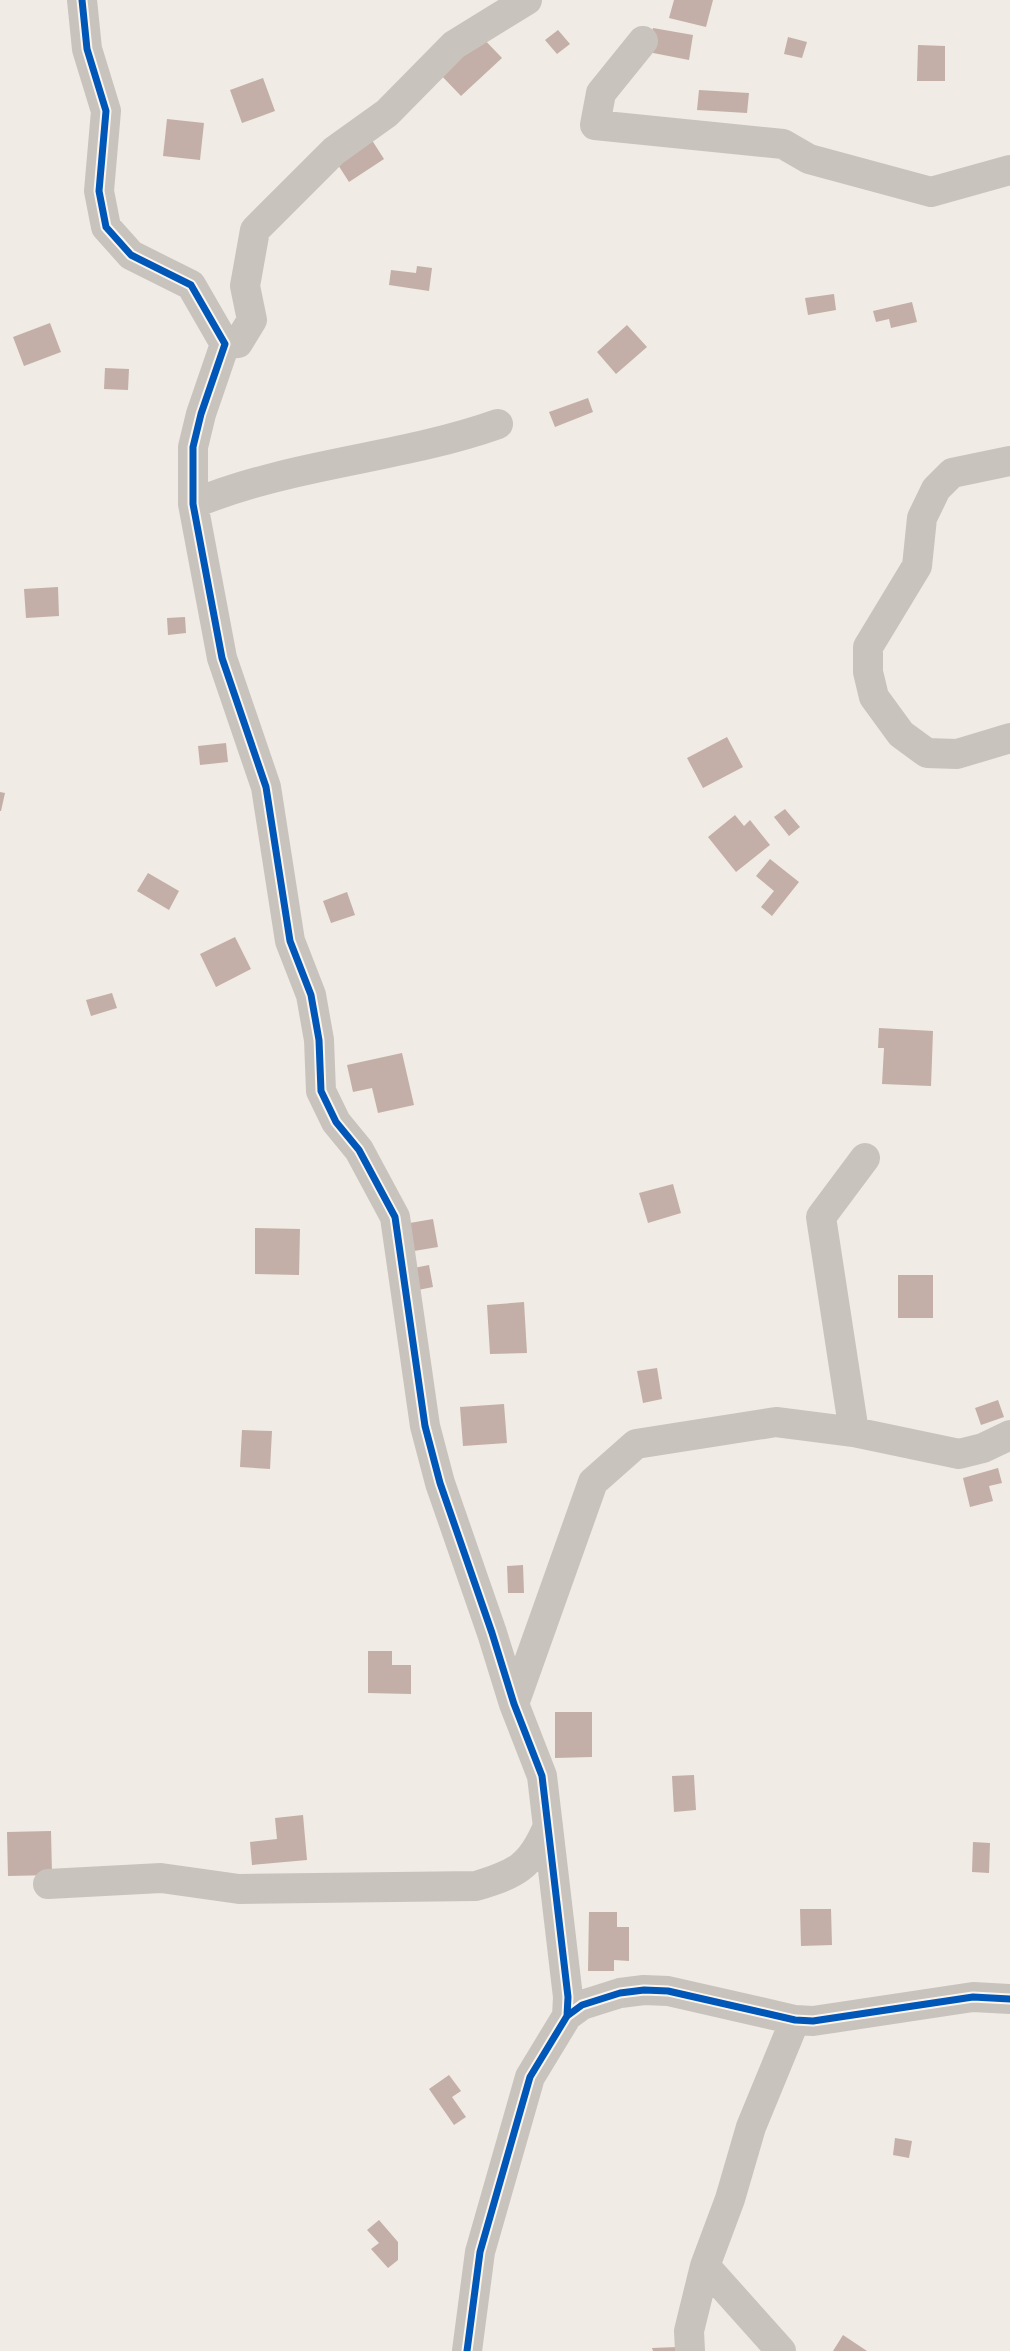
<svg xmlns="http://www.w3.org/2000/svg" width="1010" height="2351" viewBox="0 0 1010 2351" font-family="'Source Sans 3',sans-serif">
	<rect width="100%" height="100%" fill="#f0ebe5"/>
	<path fill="#c3afa7" d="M674 0H713L706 27 669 18Z
		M653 28 693 35 689 60 648 52Z
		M558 30 570 44 557 54 545 40Z
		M479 34 502 58 461 96 438 72Z
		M788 37 807 42 802 58 784 54Z
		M918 45 945 46V81H917Z
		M263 78 275 111 242 123 230 90Z
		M699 90 749 93 747 113 697 110Z
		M167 119 204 123 200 160 163 156Z
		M368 134 384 159 349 182 333 157Z
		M417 266 432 268 429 291 389 285 391 270 416 273Z
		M834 294 836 310 808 315 805 298Z
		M912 302 917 322 891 328 889 319 876 322 873 311Z
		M50 323 61 352 24 366 13 337Z
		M627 325 647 347 616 374 597 352Z
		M105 368 129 369 128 390 104 389Z
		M588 398 593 412 555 427 549 412Z
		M58 587 59 616 26 618 24 589Z
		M185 617 186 633 168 635 167 618Z
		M727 737 743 767 703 788 687 758Z
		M226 743 228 762 200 765 198 746Z
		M0 792 5 793 1 811H0Z
		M785 809 800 827 789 836 774 817Z
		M735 815 744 826 750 820 770 845 736 872 708 837Z
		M770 859 799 882 772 916 761 907 774 891 756 876Z
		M148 873 179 891 169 910 137 891Z
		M347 892 355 915 331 923 323 901Z
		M235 937 251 969 216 987 200 954Z
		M112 993 117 1008 91 1016 86 1000Z
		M879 1028 933 1031 931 1086 882 1084 884 1048H878Z
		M402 1053 414 1105 378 1113 372 1088 353 1092 347 1065Z
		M673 1184 681 1213 648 1223 639 1193Z
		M433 1219 438 1247 408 1252 404 1224Z
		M255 1228 300 1229 299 1275 255 1274Z
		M429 1265 433 1287 413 1291 409 1269Z
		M898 1275H933V1318H898Z
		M524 1302 527 1353 490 1354 487 1305Z
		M657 1368 662 1399 643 1403 637 1371Z
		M998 1400 1004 1417 981 1425 975 1408Z
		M504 1404 507 1443 463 1446 460 1407Z
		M242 1430 272 1431 270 1469 240 1467Z
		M998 1468 1002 1483 989 1486 993 1501 970 1507 963 1478Z
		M523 1565 524 1593H508L507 1566Z
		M368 1651H392V1665H411V1694L368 1693Z
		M555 1712H592V1757L555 1758Z
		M694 1775 696 1810 674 1812 672 1776Z
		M303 1815 307 1860 252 1865 250 1842 277 1839 275 1818Z
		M51 1831 52 1875 8 1876 7 1832Z
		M973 1842 990 1843 989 1873 972 1872Z
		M800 1909H831L832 1945 801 1946Z
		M589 1912H617V1927H629V1961L614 1960V1971H588Z
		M449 2075 461 2091 452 2097 466 2117 454 2125 429 2089Z
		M895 2138 912 2141 909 2158 893 2155Z
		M379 2220 398 2242V2260L388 2268 371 2249 379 2243 367 2230Z
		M843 2335 867 2351H833Z
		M678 2347V2351H653L652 2348Z"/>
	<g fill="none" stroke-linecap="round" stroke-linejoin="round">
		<path stroke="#c9c3be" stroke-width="30" d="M82 0 87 49 106 111 99 191 106 227 131 255 191 285 225 344 201 414 193 447V504L222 658 266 787 290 941 311 995 319 1040 321 1091 336 1122 359 1150 395 1217 425 1426 440 1483 492 1633 514 1704 542 1776 568 1997 567 2016
			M643 41 601 93 595 125 783 144 809 159 931 192 1010 170
			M225 344 238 343 252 320 245 286 255 230 334 151 387 113 454 45 527 0
			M1010 461 952 473 936 489 922 518 917 566 868 647V672L874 697 901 734 927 753 957 754 1010 738
			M193 504C291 463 399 459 498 424
			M854 1432 821 1217 865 1158
			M514 1704 593 1482 636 1444 776 1422 854 1432 959 1454 983 1448 1010 1435
			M48 1884 161 1878 239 1889 476 1886C516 1874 531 1867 548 1826
			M705 2266 781 2351
			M467 2351 480 2252 530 2077 567 2016 582 2005 620 1993 644 1990 668 1991 795 2020 813 2021 973 1997 1010 1999
			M690 2351 689 2331 705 2266 730 2199 751 2127 795 2020"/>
		<defs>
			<path id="cycleway" d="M82 0 87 49 106 111 99 191 106 227 131 255 191 285 225 344 201 414 193 447V504L222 658 266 787 290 941 311 995 319 1040 321 1091 336 1122 359 1150 395 1217 425 1426 440 1483 492 1633 514 1704 542 1776 568 1997 567 2016
				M467 2351 480 2252 530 2077 567 2016 582 2005 620 1993 644 1990 668 1991 795 2020 813 2021 973 1997 1010 1999"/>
		</defs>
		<use href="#cycleway" stroke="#fbf5ee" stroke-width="11"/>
		<use href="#cycleway" stroke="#0057b8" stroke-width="7"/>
	</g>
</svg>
